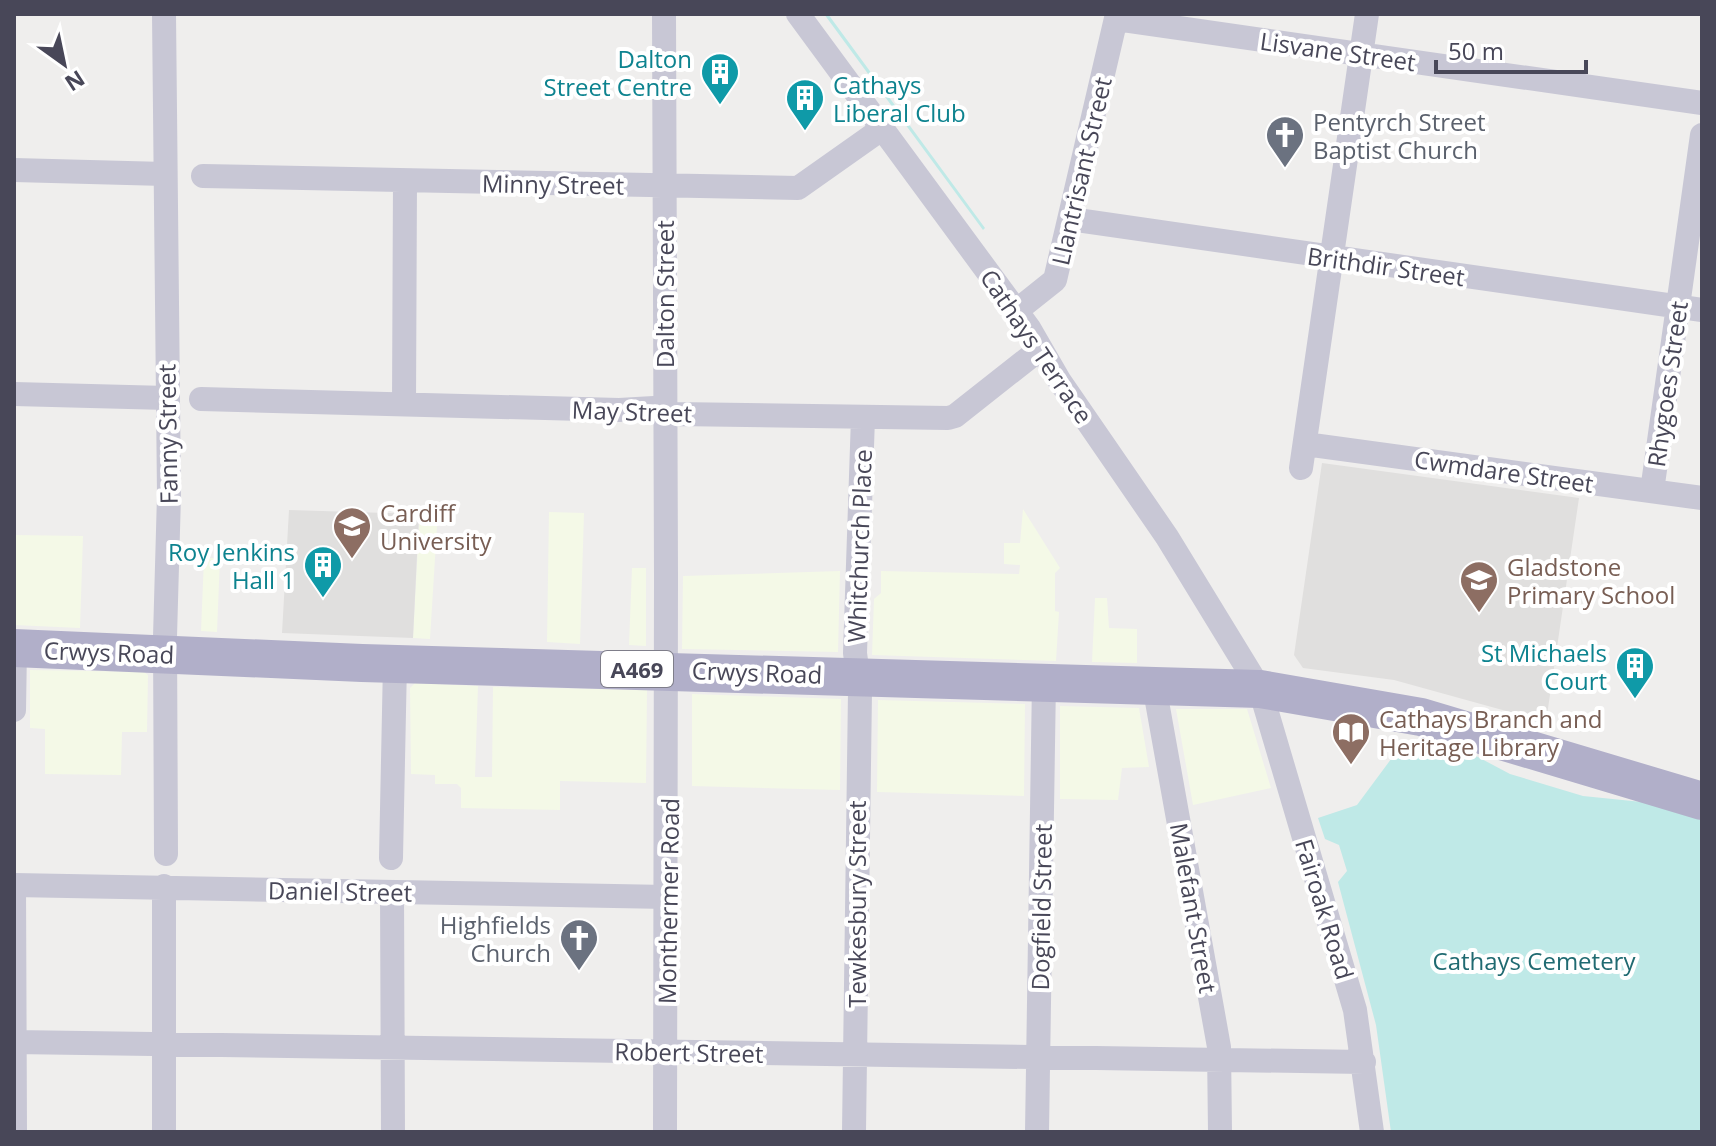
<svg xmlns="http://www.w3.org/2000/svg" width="1716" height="1146" viewBox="0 0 1716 1146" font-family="'Open Sans',sans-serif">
	<rect width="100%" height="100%" fill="#efeeed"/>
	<path fill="#f4f9e7" d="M420 507 438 510 430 639 413 638Z
		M1023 509 1060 568 1055 573V611L1059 612 1056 661 872 655 874 599 881 593V571L1019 574 1020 565 1004 564V543H1020Z
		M549 512 584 513 580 644 547 642Z
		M15 535 83 536 80 628 14 625Z
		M204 558H220L217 632 201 631Z
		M632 568H646V646L629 645Z
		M840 571 838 652 682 649 683 576Z
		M1095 598H1107L1109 628 1137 629V663L1092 662Z
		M30 670 144 672 148 675 147 732H122L121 775 45 774V729L30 728Z
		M415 683 478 686 475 777H492L493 687 647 690 646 783 560 781V810L461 808V788L457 784H435V775L411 774 410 688Z
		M692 694 841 699 840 790 692 786Z
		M878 700 1025 704 1024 796 877 792Z
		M1060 706 1139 708 1149 767 1122 768 1118 800 1060 799Z
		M1176 709H1247L1271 788 1193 805Z"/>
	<path fill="#e0dfde" d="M1322 463 1579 498 1546 722 1394 680 1303 668 1294 655Z
		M289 510 419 514 413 638 282 633Z"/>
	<path fill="#bfe9e7" d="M824 14H828L985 228 983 230Z
		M1444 739 1510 774 1583 796 1642 802 1702 820V1132H1391L1376 1025 1338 882 1347 871 1339 845 1325 839 1318 818 1357 805 1400 747 1438 756Z"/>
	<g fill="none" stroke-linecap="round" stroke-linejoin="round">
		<path stroke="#c8c7d5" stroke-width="24" d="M164 14 169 495 165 637 166 854
			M664 14C665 387 668 759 665 1132
			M798 14 1029 328 1059 380 1167 537 1260 689 1355 1010 1372 1132
			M1116 19 1702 103
			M14 170 165 174
			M203 176 798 188 883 128
			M1070 219 1702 310
			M1016 311 1055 280 1117 14
			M14 394 167 398
			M201 399 619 410 654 408 675 414 948 418 955 416 1040 349
			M404 403 405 181
			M1305 444 1702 498
			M1301 468 1367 14
			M1652 491 1702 135
			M1154 685 1219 1047 1220 1132
			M14 710 15 648
			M391 858 395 663
			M14 885 667 897
			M14 885 15 1132
			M164 886V1132
			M392 892 393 1132
			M14 1042 1364 1062
			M854 1132 860 691 855 653 863 417
			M1037 1132 1044 681"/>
		<path stroke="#b1afc9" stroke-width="38" d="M14 648 362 663 1260 689 1421 717 1702 801"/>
	</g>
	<defs>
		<symbol id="building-pin" viewBox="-11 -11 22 30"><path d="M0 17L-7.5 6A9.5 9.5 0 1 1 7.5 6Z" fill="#0f9aa8" stroke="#fff"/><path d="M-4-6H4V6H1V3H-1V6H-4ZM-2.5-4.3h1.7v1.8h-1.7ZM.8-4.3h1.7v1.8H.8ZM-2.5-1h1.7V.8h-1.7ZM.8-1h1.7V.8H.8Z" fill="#fff"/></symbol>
		<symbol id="church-pin" viewBox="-11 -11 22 30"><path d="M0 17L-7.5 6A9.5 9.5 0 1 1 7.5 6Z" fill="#6b7280" stroke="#fff"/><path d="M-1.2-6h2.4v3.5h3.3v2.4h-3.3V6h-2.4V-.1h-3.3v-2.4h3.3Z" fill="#fff"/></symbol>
		<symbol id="university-pin" viewBox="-11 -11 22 30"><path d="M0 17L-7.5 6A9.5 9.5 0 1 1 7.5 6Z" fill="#8d6e63" stroke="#fff"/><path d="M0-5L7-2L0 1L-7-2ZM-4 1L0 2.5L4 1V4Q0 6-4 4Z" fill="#fff"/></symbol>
		<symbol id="school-pin" viewBox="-11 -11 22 30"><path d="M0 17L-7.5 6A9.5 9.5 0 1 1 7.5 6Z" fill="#8d6e63" stroke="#fff"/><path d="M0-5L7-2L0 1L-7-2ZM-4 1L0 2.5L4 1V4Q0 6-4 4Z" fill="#fff"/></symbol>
		<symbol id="library-pin" viewBox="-11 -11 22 30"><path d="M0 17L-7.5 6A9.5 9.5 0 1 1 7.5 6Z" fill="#8d6e63" stroke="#fff"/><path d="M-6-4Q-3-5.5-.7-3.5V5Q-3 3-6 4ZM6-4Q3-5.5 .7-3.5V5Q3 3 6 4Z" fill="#fff"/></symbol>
	</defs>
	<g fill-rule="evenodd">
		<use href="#building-pin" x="698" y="50" width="44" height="60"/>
		<use href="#building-pin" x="783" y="76" width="44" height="60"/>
		<use href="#church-pin" x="1263" y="113" width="44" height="60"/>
		<use href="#university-pin" x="330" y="504" width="44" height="60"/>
		<use href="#building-pin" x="301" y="543" width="44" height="60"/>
		<use href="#school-pin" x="1457" y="558" width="44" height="60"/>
		<use href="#building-pin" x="1613" y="644" width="44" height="60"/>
		<use href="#library-pin" x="1329" y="710" width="44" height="60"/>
		<use href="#church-pin" x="557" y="916" width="44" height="60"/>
	</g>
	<g text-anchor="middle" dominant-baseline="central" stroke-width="8" stroke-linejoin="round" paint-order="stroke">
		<rect fill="#fff" stroke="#7f7e8a" stroke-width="2" x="601" y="651" width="72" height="36" rx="6"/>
		<g font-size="22" font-weight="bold" fill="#484758">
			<text x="637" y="669">A469</text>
		</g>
		<g font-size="24" fill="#484758" stroke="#fff">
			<text transform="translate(1338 51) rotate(8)">Lisvane Street</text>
			<text transform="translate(1081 171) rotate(-77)">Llantrisant Street</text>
			<text transform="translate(553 184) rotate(1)">Minny Street</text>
			<text transform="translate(1386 266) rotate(8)">Brithdir Street</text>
			<text transform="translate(664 294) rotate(-90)">Dalton Street</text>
			<text transform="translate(1037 346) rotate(56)">Cathays Terrace</text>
			<text transform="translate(1667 384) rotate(-82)">Rhygoes Street</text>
			<text transform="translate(632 411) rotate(2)">May Street</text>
			<text transform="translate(167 434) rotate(-91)">Fanny Street</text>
			<text transform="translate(1504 471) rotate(8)">Cwmdare Street</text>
			<text transform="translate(859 546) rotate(-88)">Whitchurch Place</text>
			<text transform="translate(109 652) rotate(2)">Crwys Road</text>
			<text transform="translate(757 672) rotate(2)">Crwys Road</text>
			<text transform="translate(340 891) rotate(1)">Daniel Street</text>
			<text transform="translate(668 901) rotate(-89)">Monthermer Road</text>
			<text transform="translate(856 904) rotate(-90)">Tewkesbury Street</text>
			<text transform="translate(1041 907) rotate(-89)">Dogfield Street</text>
			<text transform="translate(1194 908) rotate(80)">Malefant Street</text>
			<text transform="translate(1325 909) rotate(73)">Fairoak Road</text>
			<text transform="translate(689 1052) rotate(1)">Robert Street</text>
		</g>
		<g font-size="24" fill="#0d838f" stroke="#fff" text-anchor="end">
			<text x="692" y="58">Dalton<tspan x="692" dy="28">Street Centre</tspan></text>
			<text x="833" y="84" text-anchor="start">Cathays<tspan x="833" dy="28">Liberal Club</tspan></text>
			<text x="295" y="551">Roy Jenkins<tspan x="295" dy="28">Hall 1</tspan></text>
			<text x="1607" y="652">St Michaels<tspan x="1607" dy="28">Court</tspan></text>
		</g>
		<g font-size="24" fill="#5b616d" stroke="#fff" text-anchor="start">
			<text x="1313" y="121">Pentyrch Street<tspan x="1313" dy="28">Baptist Church</tspan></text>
			<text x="551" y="924" text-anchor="end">Highfields<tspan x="551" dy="28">Church</tspan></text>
		</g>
		<g font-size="24" fill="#785e54" stroke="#fff" text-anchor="start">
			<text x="380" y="512">Cardiff<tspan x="380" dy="28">University</tspan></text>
			<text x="1507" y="566">Gladstone<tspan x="1507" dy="28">Primary School</tspan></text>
			<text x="1379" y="718">Cathays Branch and<tspan x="1379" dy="28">Heritage Library</tspan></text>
		</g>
		<g font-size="24" fill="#206a71" stroke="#fff">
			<text x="1534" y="960">Cathays Cemetery</text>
		</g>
	</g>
	<rect width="1716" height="1146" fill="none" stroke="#484758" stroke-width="32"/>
	<g transform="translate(64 64) rotate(147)" stroke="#ffffff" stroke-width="6" paint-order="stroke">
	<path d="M0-6L14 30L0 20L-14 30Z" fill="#484758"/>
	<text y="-12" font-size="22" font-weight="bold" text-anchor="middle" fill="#484758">N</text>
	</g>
	<path d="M1436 60v12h150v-12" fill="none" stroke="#484758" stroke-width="4"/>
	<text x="1448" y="60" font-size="24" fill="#484758" stroke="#ffffff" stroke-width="6" paint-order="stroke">50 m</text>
</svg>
